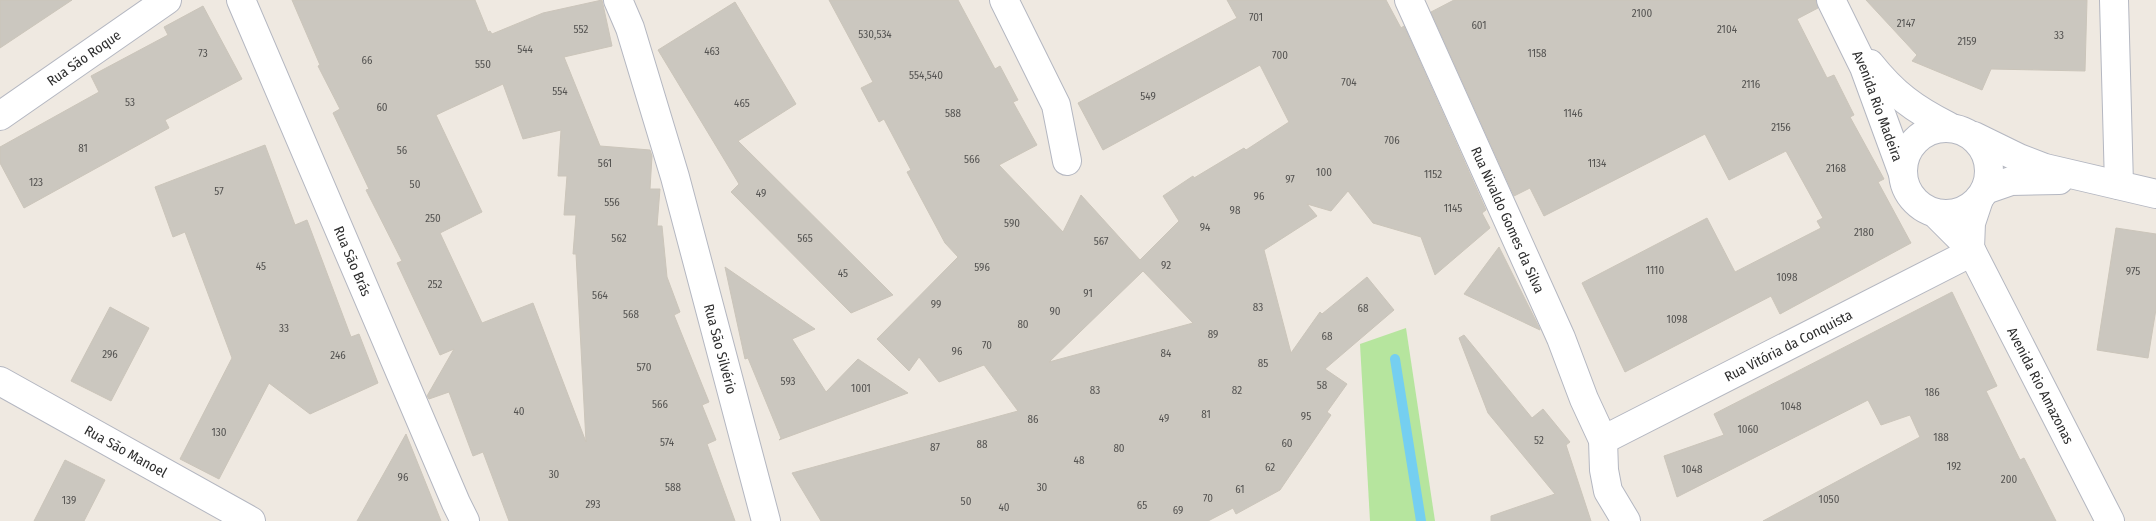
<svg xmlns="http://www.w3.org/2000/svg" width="2156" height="521" viewBox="0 0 2156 521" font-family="'Fira Sans Condensed',sans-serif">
	<rect width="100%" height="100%" fill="#efe9e1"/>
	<path fill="#b6e59e" d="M1406 328 1435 521H1370L1360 344Z"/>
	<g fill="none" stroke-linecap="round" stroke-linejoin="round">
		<path stroke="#75cff0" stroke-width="10" d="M1395 359 1421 521"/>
	</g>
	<path fill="#cbc7bf" stroke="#cbc5ba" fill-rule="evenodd" d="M0 0H72L0 48Z
		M292 0H475L488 32 490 31 492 34 543 13 602 0 612 46 564 57 600 146 650 150 652 156 650 189H660L657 226H662L667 277 680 312 674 315 709 402 702 405 716 440 707 444 735 521H509L483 452 473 456 449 392 429 399 427 396 454 349 440 355 397 263 402 261 366 190 369 189 333 113 340 109 318 66 320 65ZM503 84 523 139 561 130 558 176H567L564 215H576L573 254H576L586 442 533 303 482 323 440 233 482 212 436 115Z
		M829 0H958L995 69 1000 66 1018 100 1013 102 1037 145 999 165 1063 232 1081 195 1140 260 1179 221 1163 196 1193 176 1194 178 1244 148 1246 150 1289 122 1260 65 1103 150 1078 103 1237 18 1227 0H1386L1401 28 1404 26 1486 210 1482 213 1490 228 1435 275 1421 237 1373 223 1348 191 1331 211 1307 204 1317 216 1264 250 1291 353 1320 312 1322 314 1367 277 1394 310 1325 369 1347 384 1327 412 1331 415 1280 490 1236 514 1233 508 1208 521H821L792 473 1018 411 984 365 939 382 919 357 909 371 877 339 958 257 945 243 907 172 911 170 884 119 879 122 861 88 873 82ZM1143 271 1193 323 1049 362Z
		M1454 0H1816L1818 8 1797 19 1827 78 1834 75 1854 115 1850 117 1884 179 1878 182 1911 243 1780 314 1771 296 1625 372 1582 283 1707 218 1735 272 1821 228 1817 221 1823 218 1786 151 1729 180 1705 134 1544 216 1530 188 1514 196 1431 12Z
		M1866 0H2087L2085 71 1991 69 1982 90 1912 61 1917 55Z
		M735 2 796 104 738 141 893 295 851 313 731 192 739 184 658 50Z
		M203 6 242 79 165 120 169 128 24 208 0 163V147L99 92 91 76 168 35 164 27Z
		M265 145 295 225 307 220 351 337 359 334 378 383 310 414 269 383 219 479 180 459 232 358 185 232 173 237 155 187Z
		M2116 228 2156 234V309L2148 358 2097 350Z
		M1499 247 1539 327 1540 330 1464 294Z
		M725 267 815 329 792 339 826 392 858 359 908 393 779 440 781 438 748 358 745 359Z
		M1952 292 1997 386 1986 391 2020 460 2024 458 2056 521H1763L1920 437 1910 415 1881 425 1868 400 1677 497 1664 456 1724 435 1714 414Z
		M110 307 149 328 111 401 71 381Z
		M1464 335 1532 418 1543 409 1570 442 1566 445 1591 521H1491V516L1555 494 1488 413 1459 338Z
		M406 434 441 521H357L387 468Z
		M65 460 105 480 84 521H34Z"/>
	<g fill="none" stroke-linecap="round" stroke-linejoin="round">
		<defs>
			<g id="minor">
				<path id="s1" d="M241 0 456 503 465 521"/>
				<path d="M1004 0 1056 105 1067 161"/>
				<path id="s2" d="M1409 0 1561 338 1584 399 1603 440 1604 470 1608 491 1626 521"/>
				<path d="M2114 0 2119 185"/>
				<path id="s3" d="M0 116 167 0"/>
				<path id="s4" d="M0 381 251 521"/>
				<path id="s5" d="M1603 440 1972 252"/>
			</g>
			<g id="tertiary">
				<path id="s6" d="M618 0 630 28 675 177 766 521"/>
				<path id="s7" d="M1935 213 1970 248 2110 521"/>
				<path d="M1970 248 1971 223 1979 199"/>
			</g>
			<g id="secondary">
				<path id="s8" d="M1831 0 1864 67 1902 171"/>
				<path d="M1870 64C1894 94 1914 109 1948 126"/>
				<circle cx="1946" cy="171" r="43"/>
				<path d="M1974 136 2019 158 2045 168 2156 194"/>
				<path d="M1985 190 2011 181 2059 180"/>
			</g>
		</defs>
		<use href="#minor" stroke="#b4b7c1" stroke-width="30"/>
		<use href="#tertiary" stroke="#b4b7c1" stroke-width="30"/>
		<use href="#secondary" stroke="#b4b7c1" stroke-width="30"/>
		<use href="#minor" stroke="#fff" stroke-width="28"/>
		<use href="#tertiary" stroke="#fff" stroke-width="28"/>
		<use href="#secondary" stroke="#fff" stroke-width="28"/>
	</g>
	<g text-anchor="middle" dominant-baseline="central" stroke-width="4.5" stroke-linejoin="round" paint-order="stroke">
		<g font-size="11" fill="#555452">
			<text x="1642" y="13">2100</text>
			<text x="1256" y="17">701</text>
			<text x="1906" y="23">2147</text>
			<text x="1479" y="25">601</text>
			<text x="581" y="29">552</text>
			<text x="1727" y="29">2104</text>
			<text x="875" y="34">530,534</text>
			<text x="2059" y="35">33</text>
			<text x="1967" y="41">2159</text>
			<text x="525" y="49">544</text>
			<text x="712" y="51">463</text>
			<text x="203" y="53">73</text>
			<text x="1537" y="53">1158</text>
			<text x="1280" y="55">700</text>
			<text x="367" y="60">66</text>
			<text x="483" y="64">550</text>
			<text x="926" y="75">554,540</text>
			<text x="1349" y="82">704</text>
			<text x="1751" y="84">2116</text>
			<text x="560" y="91">554</text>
			<text x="1148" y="96">549</text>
			<text x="130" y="102">53</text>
			<text x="742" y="103">465</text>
			<text x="382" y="107">60</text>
			<text x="953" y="113">588</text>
			<text x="1573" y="113">1146</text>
			<text x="1781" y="127">2156</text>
			<text x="1392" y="140">706</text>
			<text x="83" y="148">81</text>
			<text x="402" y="150">56</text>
			<text x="972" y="159">566</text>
			<text x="605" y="163">561</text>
			<text x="1597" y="163">1134</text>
			<text x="1836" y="168">2168</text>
			<text x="1324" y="172">100</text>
			<text x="1433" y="174">1152</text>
			<text x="1290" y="179">97</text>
			<text x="36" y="182">123</text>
			<text x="415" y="184">50</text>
			<text x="219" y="191">57</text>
			<text x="761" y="193">49</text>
			<text x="1259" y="196">96</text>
			<text x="612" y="202">556</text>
			<text x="1453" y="208">1145</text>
			<text x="1235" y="210">98</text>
			<text x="433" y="218">250</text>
			<text x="1012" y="223">590</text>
			<text x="1205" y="227">94</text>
			<text x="1864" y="232">2180</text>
			<text x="619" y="238">562</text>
			<text x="805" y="238">565</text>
			<text x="1101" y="241">567</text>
			<text x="1166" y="265">92</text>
			<text x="261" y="266">45</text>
			<text x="982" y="267">596</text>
			<text x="1655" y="270">1110</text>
			<text x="2133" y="271">975</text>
			<text x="843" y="273">45</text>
			<text x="1787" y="277">1098</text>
			<text x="435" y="284">252</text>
			<text x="1088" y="293">91</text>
			<text x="600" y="295">564</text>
			<text x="936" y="304">99</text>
			<text x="1258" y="307">83</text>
			<text x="1363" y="308">68</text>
			<text x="1055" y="311">90</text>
			<text x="631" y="314">568</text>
			<text x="1677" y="319">1098</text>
			<text x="1023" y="324">80</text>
			<text x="284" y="328">33</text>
			<text x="1213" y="334">89</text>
			<text x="1327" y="336">68</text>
			<text x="987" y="345">70</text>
			<text x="957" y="351">96</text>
			<text x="1166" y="353">84</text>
			<text x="110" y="354">296</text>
			<text x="338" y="355">246</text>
			<text x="1263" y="363">85</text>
			<text x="644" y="367">570</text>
			<text x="788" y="381">593</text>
			<text x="1322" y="385">58</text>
			<text x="861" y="388">1001</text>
			<text x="1095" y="390">83</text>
			<text x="1237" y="390">82</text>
			<text x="1932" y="392">186</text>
			<text x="660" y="404">566</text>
			<text x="1791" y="406">1048</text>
			<text x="519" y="411">40</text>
			<text x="1206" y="414">81</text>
			<text x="1306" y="416">95</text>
			<text x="1164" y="418">49</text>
			<text x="1033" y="419">86</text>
			<text x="1748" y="429">1060</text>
			<text x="219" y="432">130</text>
			<text x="1941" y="437">188</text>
			<text x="1539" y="440">52</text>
			<text x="667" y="442">574</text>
			<text x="1287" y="443">60</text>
			<text x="982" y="444">88</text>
			<text x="935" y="447">87</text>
			<text x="1119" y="448">80</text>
			<text x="1079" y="460">48</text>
			<text x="1954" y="466">192</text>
			<text x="1270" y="467">62</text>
			<text x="1692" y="469">1048</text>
			<text x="554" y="474">30</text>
			<text x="403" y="477">96</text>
			<text x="2009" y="479">200</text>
			<text x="673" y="487">588</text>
			<text x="1042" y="487">30</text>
			<text x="1240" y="489">61</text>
			<text x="1208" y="498">70</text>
			<text x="1829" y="499">1050</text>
			<text x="69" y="500">139</text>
			<text x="966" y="501">50</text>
			<text x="593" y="504">293</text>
			<text x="1142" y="505">65</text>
			<text x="1004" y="507">40</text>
			<text x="1178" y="510">69</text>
		</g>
		<g font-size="14" fill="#2e2e2e" stroke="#fff">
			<text stroke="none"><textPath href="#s3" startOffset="102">Rua São Roque</textPath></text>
			<text stroke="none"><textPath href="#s8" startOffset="116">Avenida Rio Madeira</textPath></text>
			<text stroke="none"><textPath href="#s2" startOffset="241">Rua Nivaldo Gomes da Silva</textPath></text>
			<text stroke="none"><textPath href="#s1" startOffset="284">Rua São Brás</textPath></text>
			<text stroke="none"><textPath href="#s5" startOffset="208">Rua Vitória da Conquista</textPath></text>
			<text stroke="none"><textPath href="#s6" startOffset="364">Rua São Silvério</textPath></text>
			<text stroke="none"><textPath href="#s7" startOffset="204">Avenida Rio Amazonas</textPath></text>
			<text stroke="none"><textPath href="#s4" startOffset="144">Rua São Manoel</textPath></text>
		</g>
	</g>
</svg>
